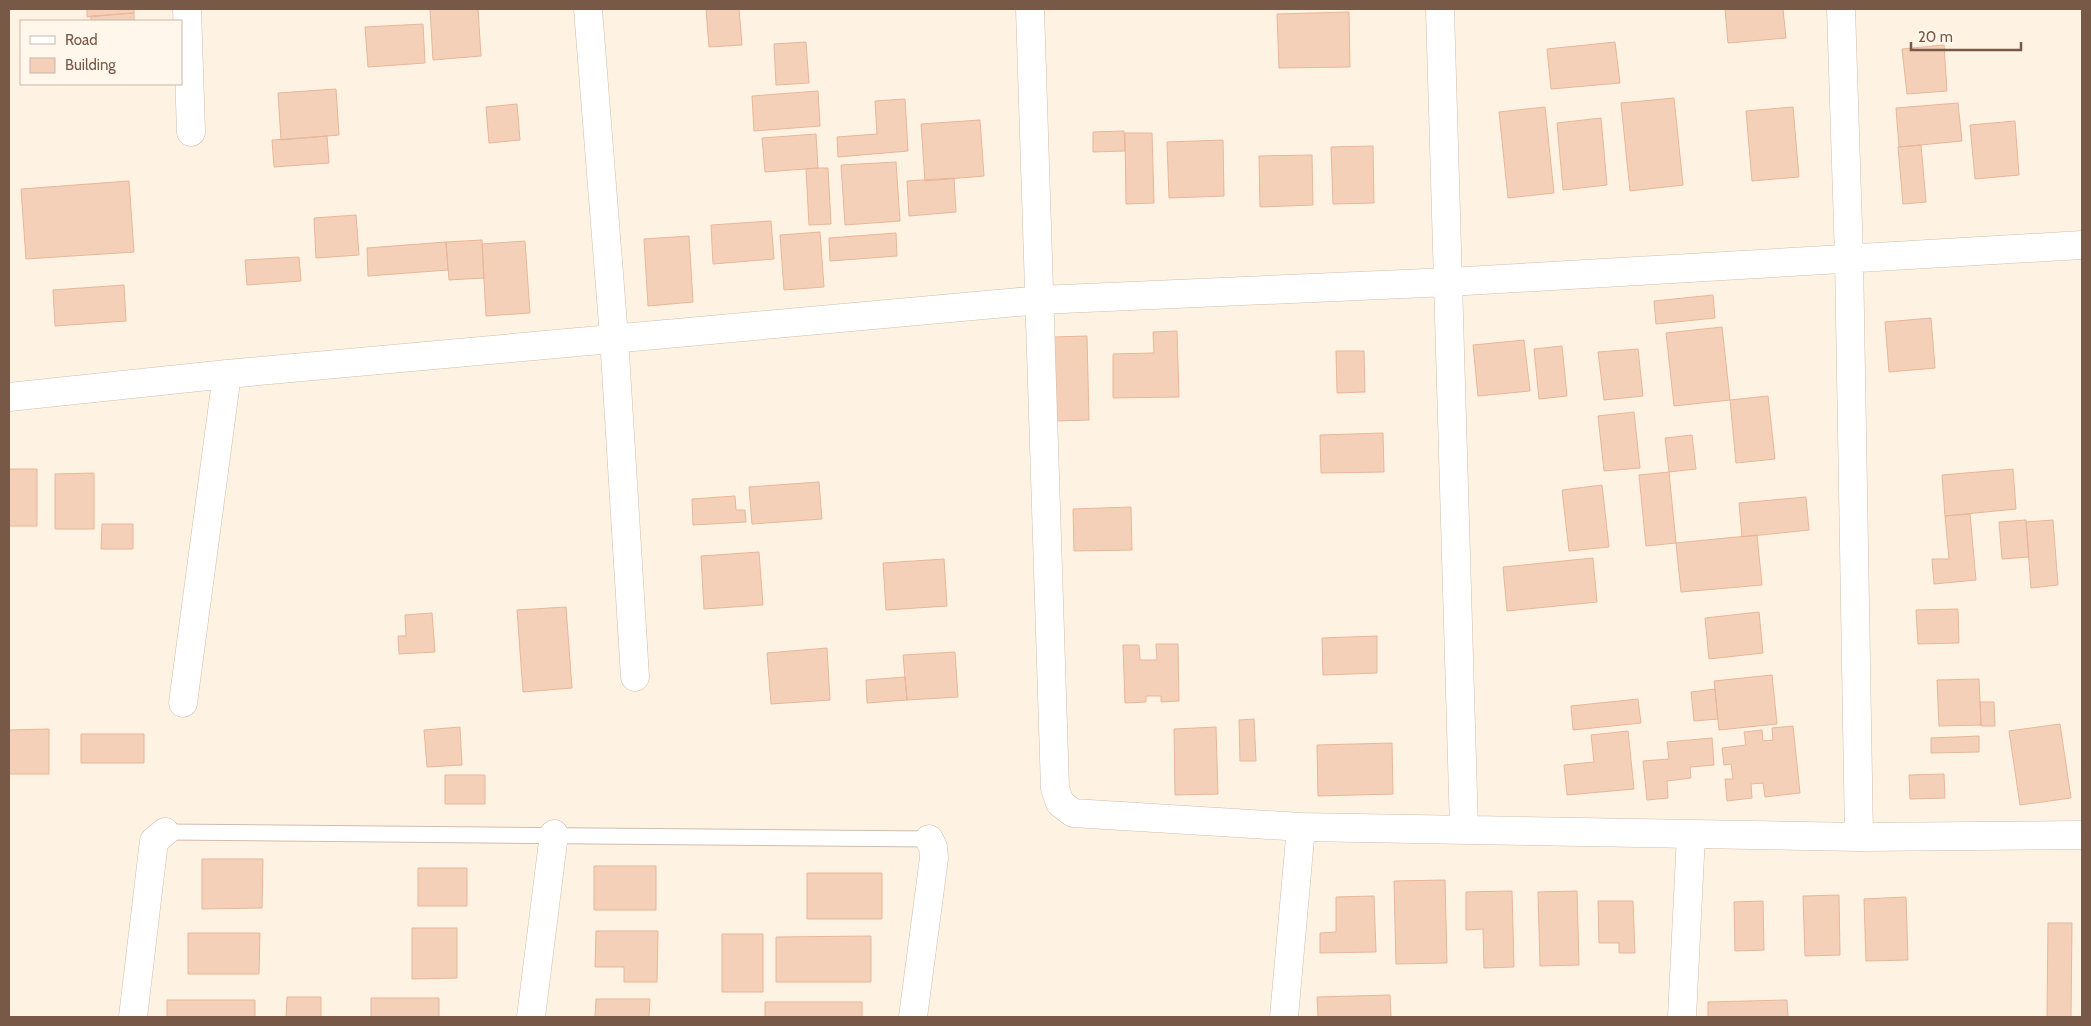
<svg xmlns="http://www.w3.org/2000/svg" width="2091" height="1026" viewBox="0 0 2091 1026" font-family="Cabin,sans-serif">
	<rect width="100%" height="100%" fill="#fef3e3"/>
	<path fill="#f5d0b9" stroke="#e9b698" d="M87 9H134V13L87 17Z
		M430 9H478L481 56 433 60Z
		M706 9H739L742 45 709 47Z
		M1725 9H1783L1786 38 1728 43Z
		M1349 12 1350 67 1279 68 1277 14Z
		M134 13V21H91V16Z
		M423 24 425 63 368 67 365 27Z
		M806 42 809 83 776 85 774 44Z
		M1615 42 1620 83 1551 89 1547 49Z
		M1944 45 1947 91 1907 94 1902 49Z
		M336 89 339 135 281 140 278 93Z
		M818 91 820 126 754 131 752 96Z
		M1674 98 1683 185 1630 191 1621 103Z
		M905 99 908 151 838 157 837 137 877 134 875 101Z
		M1958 103 1962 141 1899 147 1896 108Z
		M517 104 520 140 489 143 486 107Z
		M1545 107 1554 193 1508 198 1499 112Z
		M1793 107 1799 177 1752 181 1746 111Z
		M1601 118 1607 185 1563 190 1557 123Z
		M980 120 984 176 925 181 921 124Z
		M2015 121 2019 175 1975 179 1970 125Z
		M1124 131 1125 151 1093 152V132Z
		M1125 133H1152L1154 203 1126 204Z
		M816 134 818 168 765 172 762 138Z
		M327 136 329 163 274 167 272 140Z
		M1223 140 1224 196 1169 198 1167 142Z
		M1921 145 1926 202 1903 204 1898 147Z
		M1373 146 1374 203 1333 204 1331 147Z
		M1312 155 1313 205 1260 207 1259 156Z
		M896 162 900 221 845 225 841 165Z
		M818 168H828L831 224 809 225 806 169Z
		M954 178 956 212 909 216 907 181Z
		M129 181 134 252 26 259 21 189Z
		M356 215 359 255 316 258 314 218Z
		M771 221 774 259 713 264 711 225Z
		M820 232 824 287 784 290 780 235Z
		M896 233 897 256 830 261 829 238Z
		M689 236 693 302 648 306 644 239Z
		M482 240 484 278 449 280 446 242Z
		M525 241 530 313 486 316 482 244Z
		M446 242 448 270 368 276 367 248Z
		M299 257 301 281 247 285 245 260Z
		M124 285 126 321 55 326 53 290Z
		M1713 295 1715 318 1656 324 1654 301Z
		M1931 318 1935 368 1889 372 1885 322Z
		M1722 327 1730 400 1674 406 1666 333Z
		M1177 331 1179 397 1113 398V354L1154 353 1153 332Z
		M1087 336 1089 420 1055 421 1053 337Z
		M1524 340 1530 391 1478 396 1473 345Z
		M1562 346 1567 396 1539 399 1534 349Z
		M1638 349 1643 396 1604 400 1598 352Z
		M1336 351H1364L1365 392 1337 393Z
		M1768 396 1775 459 1736 463 1730 400Z
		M1634 412 1640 468 1604 471 1598 416Z
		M1383 433 1384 472 1321 473 1320 435Z
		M1692 435 1696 469 1669 472 1665 438Z
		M9 469H37V526H9Z
		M2013 469 2016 509 1945 516 1942 475Z
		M1669 472 1676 543 1646 546 1639 475Z
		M94 473V529H55V474Z
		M819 482 822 519 752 524 749 487Z
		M1602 485 1609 547 1569 551 1562 490Z
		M735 496 736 510H745L746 522 693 525 692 499Z
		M1806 497 1809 530 1742 537 1739 503Z
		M1131 507 1132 550 1074 551 1073 509Z
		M1970 514 1976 580 1934 584 1932 559H1949L1945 516Z
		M2026 520 2029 557 2002 559 1999 522Z
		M2053 520 2058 585 2031 588 2026 522Z
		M102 524H133V549H101Z
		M1757 535 1762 585 1681 592 1676 543Z
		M759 552 763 605 704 609 701 556Z
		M1593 558 1597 602 1507 611 1503 567Z
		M944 559 947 606 886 610 883 563Z
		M566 607 572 688 523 692 517 610Z
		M1958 609 1959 643 1918 644 1916 610Z
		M1759 612 1763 653 1709 659 1705 618Z
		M432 613 435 652 399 654 398 636H406L405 615Z
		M1377 636V673L1323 675 1322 638Z
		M1156 644H1178L1179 701 1161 702V696H1146V702L1125 703 1123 645H1139L1140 660H1157Z
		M827 648 830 700 771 704 767 653Z
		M955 652 958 697 907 700 903 655Z
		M1772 675 1777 724 1719 730 1714 681Z
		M905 677 907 700 867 703 866 680Z
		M1979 679 1981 725 1939 726 1937 680Z
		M1715 689 1718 719 1694 721 1691 692Z
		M1638 699 1641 723 1573 730 1571 706Z
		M1980 702H1994L1995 726H1981Z
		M1254 719 1256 761H1240L1239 720Z
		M2060 724 2071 798 2020 805 2009 731Z
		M1793 726 1800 793 1765 797 1763 783 1751 784 1752 798 1727 801 1725 779H1733L1731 764 1724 765 1722 748 1746 745 1744 732 1762 730 1763 741 1773 740 1772 728Z
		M460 727 462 765 427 767 424 730Z
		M1216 727 1218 794 1175 795 1174 729Z
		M49 729V774H9V730Z
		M1628 731 1634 789 1567 795 1564 765 1594 762 1591 735Z
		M81 734H144V763H81Z
		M1979 736V752L1931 753V738Z
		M1712 738 1714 765 1690 767 1691 778 1667 781 1668 798 1647 800 1643 761 1669 759 1667 742Z
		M1392 743 1393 794 1318 796 1317 745Z
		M1944 774 1945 798 1910 799 1909 775Z
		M445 775H485V804H445Z
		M202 859H263L262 908 202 909Z
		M594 866H656V910H594Z
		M418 868H467V906H418Z
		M807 873H882V919H807Z
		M1445 880 1447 963 1396 964 1394 881Z
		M1512 891 1514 967 1484 968 1483 929 1466 930V892Z
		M1577 891 1579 965 1540 966 1538 892Z
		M1839 895 1840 955 1805 956 1803 896Z
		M1374 896 1376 952 1320 953V933L1336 932V897Z
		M1906 897 1908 960 1866 961 1864 899Z
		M1598 901H1633L1635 953H1619V943H1599Z
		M1763 901 1764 950 1735 951 1734 902Z
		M2048 923H2072L2071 1017H2047Z
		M412 928H457V978L412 979Z
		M596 931H658L657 982H624V967H595Z
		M188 933H260L259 974H188Z
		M722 934H763V992H722Z
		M871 936V982H776V937Z
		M1390 995 1391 1017H1318L1317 997Z
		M287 997H321V1017H286Z
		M371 998H439V1017H371Z
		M596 999H650L649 1017H595Z
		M167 1000H255V1017H167Z
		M1787 1000 1788 1017H1708V1002Z
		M765 1002H862V1017H765Z"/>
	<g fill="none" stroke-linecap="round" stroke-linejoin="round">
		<defs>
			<path id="service" d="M165 832 929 839"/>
			<path id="minor" d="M187 9 191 132
				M588 9 614 337 635 677
				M1030 9 1055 788 1060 803 1073 813 1301 827 1859 837 2082 835
				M1440 9 1464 829
				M1841 9 1849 257 1859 837
				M9 397 227 374 1040 300 1449 282 2082 245
				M183 703 227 374
				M133 1017 154 841 165 832
				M531 1017 554 834
				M913 1017 934 858 933 847 929 839
				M1284 1017 1301 827
				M1682 1017 1691 835"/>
		</defs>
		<use href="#service" stroke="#d2bcab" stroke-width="17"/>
		<use href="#minor" stroke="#d2bcab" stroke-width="29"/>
		<use href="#service" stroke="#fff" stroke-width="15"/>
		<use href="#minor" stroke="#fff" stroke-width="28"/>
	</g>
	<rect width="2091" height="1026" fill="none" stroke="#785847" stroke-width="20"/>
	<rect x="20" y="20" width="162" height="65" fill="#fff7eb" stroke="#c9b7a9"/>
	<rect x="30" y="36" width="25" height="8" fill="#ffffff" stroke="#c9b7a9"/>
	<text x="65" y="45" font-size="15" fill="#785847">Road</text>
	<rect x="30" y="58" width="25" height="15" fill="#f5d0b9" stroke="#c9b7a9"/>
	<text x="65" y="70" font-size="15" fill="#785847">Building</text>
	<path d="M1911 42v8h110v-8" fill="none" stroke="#785847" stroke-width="2.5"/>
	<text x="1918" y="42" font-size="15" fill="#785847" stroke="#fff7eb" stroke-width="4" paint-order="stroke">20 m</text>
</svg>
